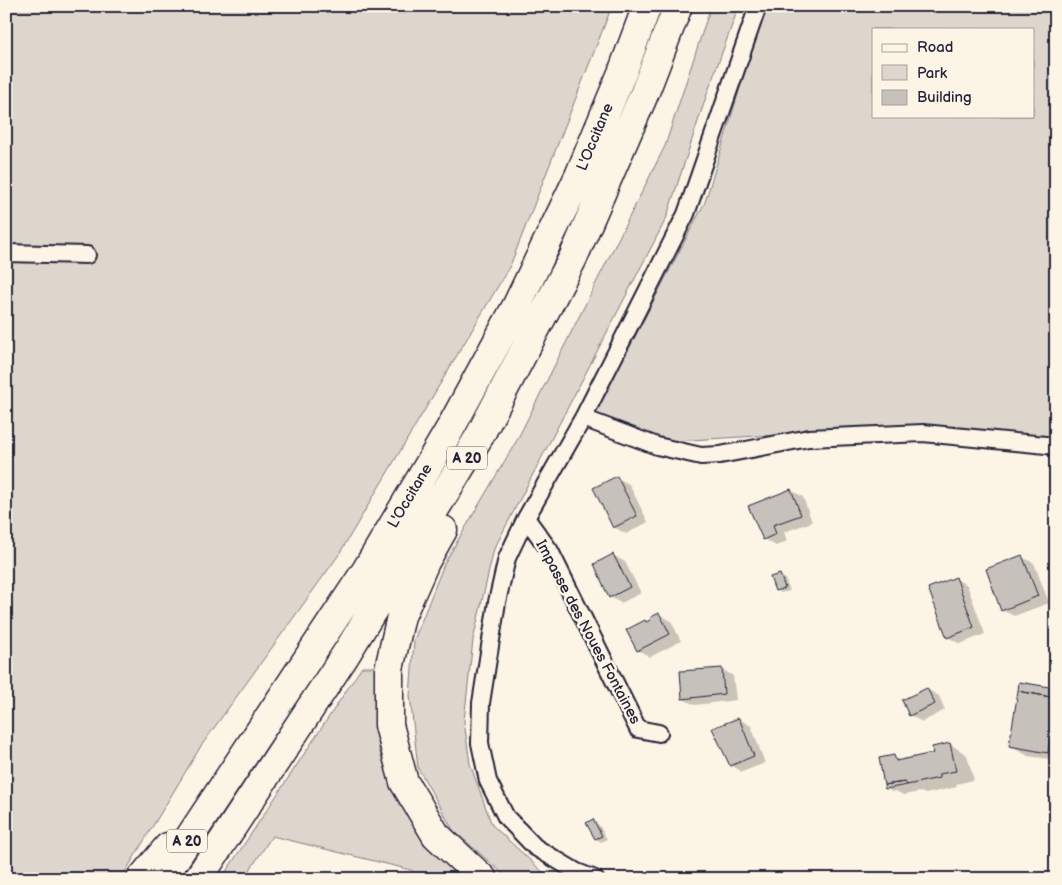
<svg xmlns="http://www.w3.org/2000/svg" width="1062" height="885" viewBox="0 0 1062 885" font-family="'Balsamiq Sans',sans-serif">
	<rect width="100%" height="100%" fill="#fcf5e5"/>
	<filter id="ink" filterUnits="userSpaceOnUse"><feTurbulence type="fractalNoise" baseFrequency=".02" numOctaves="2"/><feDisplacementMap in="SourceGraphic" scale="10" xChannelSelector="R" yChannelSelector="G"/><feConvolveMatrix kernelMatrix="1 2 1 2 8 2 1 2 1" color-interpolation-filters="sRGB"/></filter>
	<g filter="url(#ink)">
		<path fill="#dcd6cc" stroke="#7f7c84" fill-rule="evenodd" d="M6 6H612L510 266 338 556 201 746 127 869 119 879H6Z
			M711 6H739L707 94 666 219 494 549 473 640 464 721 470 764 492 825 546 875 556 879H509L453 830 418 768 410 696 414 640 444 564 517 440 665 146Z
			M765 6H1056V451L934 430 757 436 674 441 589 425 705 202ZM873 29H1033V116H873Z
			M362 667H379V750L396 798 432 852 465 879H421L411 870 272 836 244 879H221Z"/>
		<path fill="#0003" d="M617 478 629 484 648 522 626 534 614 527Z
			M791 490 803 497 812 522 784 532 787 541 776 546 764 539Z
			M613 555 625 562 641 593 621 603 610 597Z
			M1022 557 1034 563 1049 603 1014 616 1002 610Z
			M780 575 785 579 790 591 781 593 776 590Z
			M956 579 967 585 985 634 960 644 948 637Z
			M659 614 671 621 681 641 650 657 638 650 648 623Z
			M722 669 733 676 736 700 695 705 683 699Z
			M927 689 939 696 945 710 922 722 910 715Z
			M1056 689V760L1028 756 1010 746Z
			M739 719 751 726 765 763 742 772 731 765Z
			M950 744 967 755 974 780 956 784 957 787 925 794 921 792 903 795 896 791 892 792 886 788 894 757 902 761 934 754Z
			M593 821 598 824 607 839 601 842 596 839Z"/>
		<path fill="#c6c1bb" stroke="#22223b" d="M617 476 637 516 613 528 593 488Z
			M791 489 801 515 773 525 776 534 763 540 748 506Z
			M613 554 630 587 609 598 594 564Z
			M1022 555 1038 596 1001 611 986 569Z
			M780 574 785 588 775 591 770 577Z
			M956 577 974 627 947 638 928 588Z
			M659 613 670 634 637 651 626 630 645 620 646 622 650 620 651 617Z
			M722 668 724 694 682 699 680 671Z
			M1019 682 1056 688V698L1018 691Z
			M927 688 935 704 909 716 902 700Z
			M1018 691 1056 698 1048 753 1009 746Z
			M739 718 754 756 730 766 712 728Z
			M950 743 956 771 939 774V778L907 785 905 782 884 785 879 758 894 755 896 761 933 753 932 747Z
			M905 782 907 785 885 789 884 785Z
			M593 819 602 836 595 839 586 823Z"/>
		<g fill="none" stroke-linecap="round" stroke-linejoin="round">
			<defs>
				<path id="street" d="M6 253 87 255
					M583 418 657 446 701 456 720 455 809 438 923 433 1056 446
					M526 518 550 551 638 729 659 733
					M595 879 577 872 535 847 506 817 488 781 480 743 481 703 497 602 507 558 526 518 583 418 686 214 758 6"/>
				<path id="highway" d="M443 530 425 562 401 616 389 669V725L404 782 436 835 483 879
					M141 879 168 847
					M162 879 367 569 450 429 516 307 579 176 622 73 647 6
					M198 879 346 654 479 437 573 258 645 92 678 6"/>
			</defs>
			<use href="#street" stroke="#22223b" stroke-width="20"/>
			<use href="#highway" stroke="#22223b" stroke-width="31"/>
			<use href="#street" stroke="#fcf5e5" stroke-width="16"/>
			<use href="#highway" stroke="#fcf5e5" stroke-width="28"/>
		</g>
	</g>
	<g text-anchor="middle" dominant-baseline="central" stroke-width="5" stroke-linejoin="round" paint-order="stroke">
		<g fill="#fcf5e5" stroke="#63616e" stroke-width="1">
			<rect x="447" y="446.5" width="40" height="23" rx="4"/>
			<rect x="167" y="829.5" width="40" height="23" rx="4"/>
		</g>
		<g font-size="14" font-weight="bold" fill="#22223b">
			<text x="467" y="458">A 20</text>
			<text x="187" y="841">A 20</text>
		</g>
		<g font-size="15" fill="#22223b" stroke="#fcf5e5">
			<text transform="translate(595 137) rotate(-67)">L'Occitane</text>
			<text transform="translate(410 496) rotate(-59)">L'Occitane</text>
			<text transform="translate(588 632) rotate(62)">Impasse des Noues Fontaines</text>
		</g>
	</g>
	<rect width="1062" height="885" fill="none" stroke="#fcf5e5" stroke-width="25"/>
	<rect x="12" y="12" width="1037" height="860" fill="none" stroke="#22223b" stroke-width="2" filter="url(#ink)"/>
	<rect x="872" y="28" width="162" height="90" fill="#fcf5e5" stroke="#a5a1a1"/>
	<rect x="882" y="44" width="25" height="8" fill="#fcf5e5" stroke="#a5a1a1"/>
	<text x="917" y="52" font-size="15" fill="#22223b">Road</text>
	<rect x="882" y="65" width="25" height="15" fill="#dcd6cc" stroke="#a5a1a1"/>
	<text x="917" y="78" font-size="15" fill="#22223b">Park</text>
	<rect x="882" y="90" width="25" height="15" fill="#c6c1bb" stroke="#a5a1a1"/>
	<text x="917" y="102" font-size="15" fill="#22223b">Building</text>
</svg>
